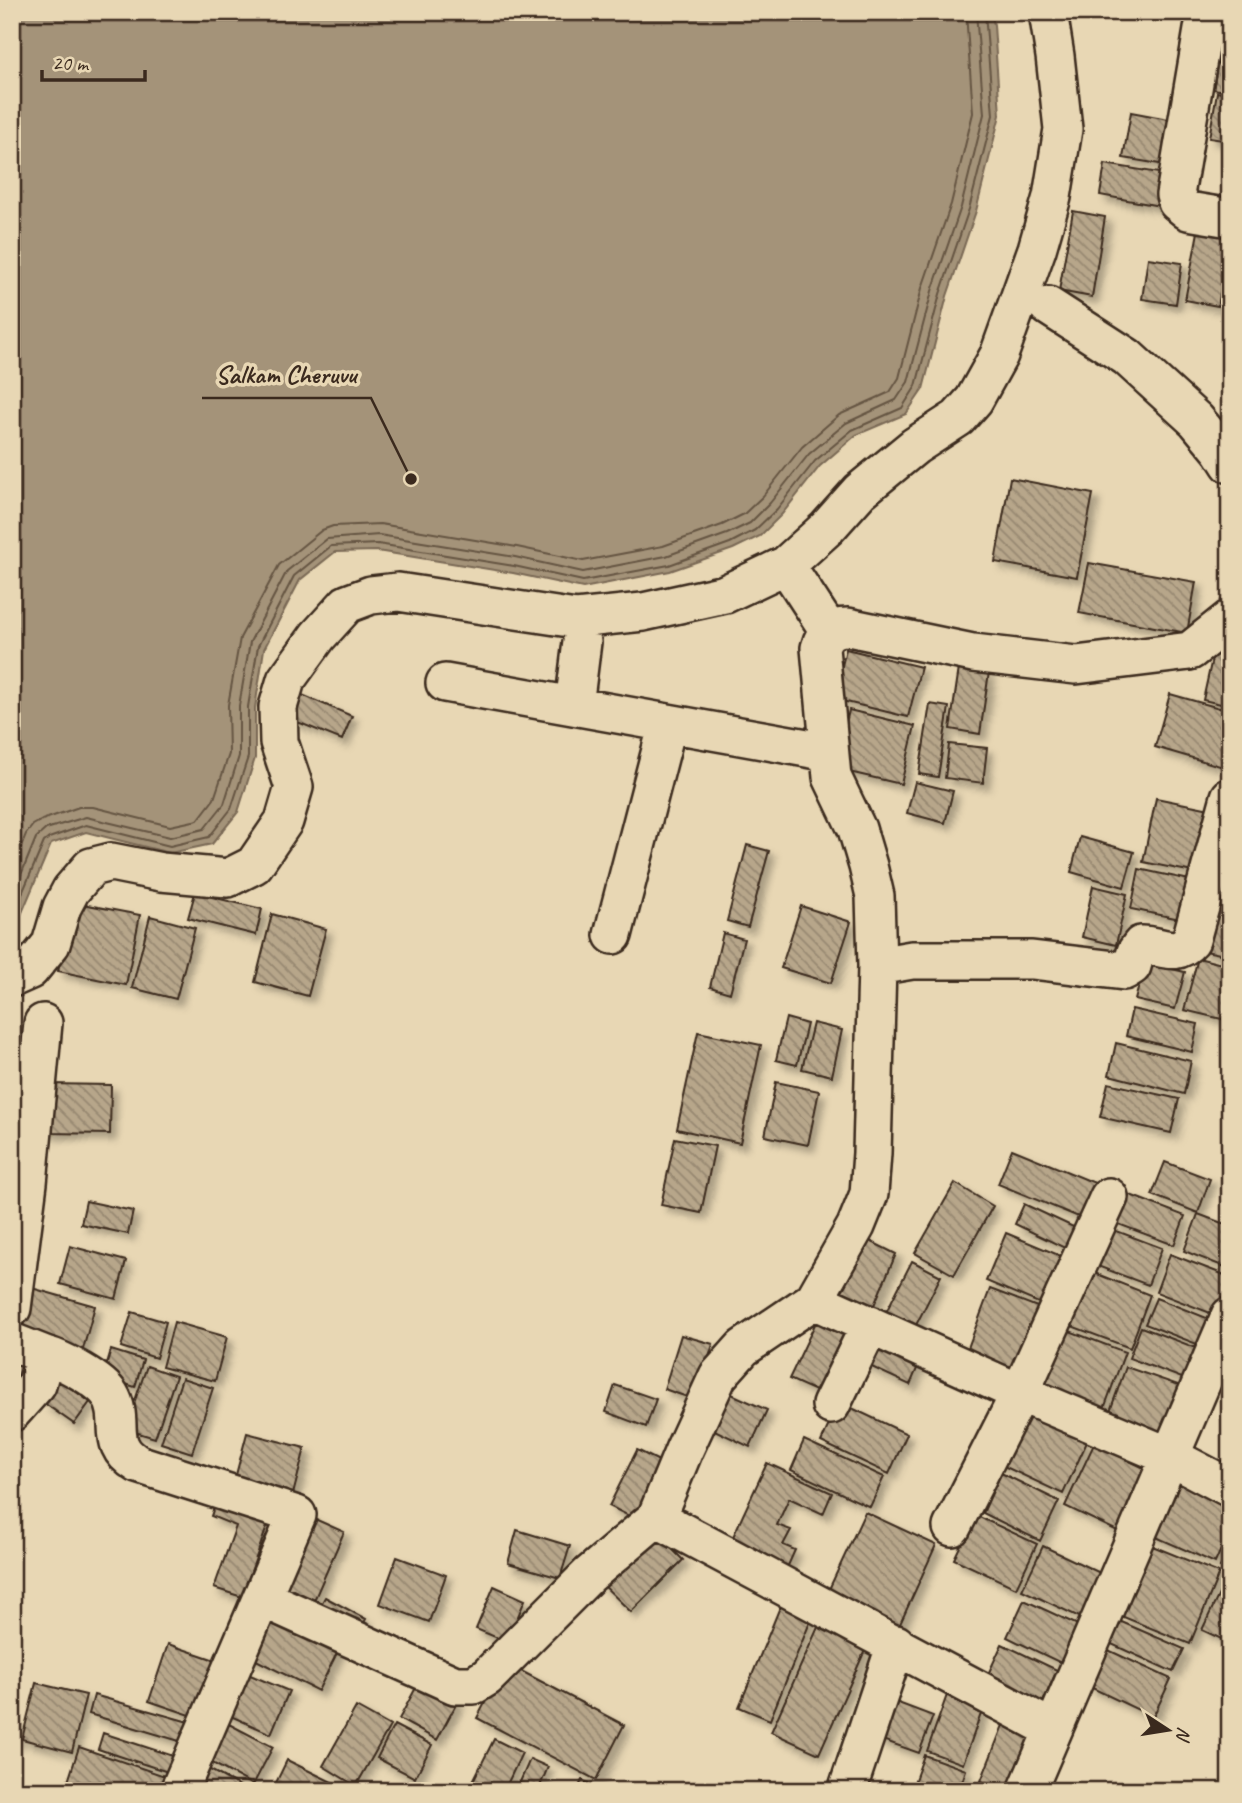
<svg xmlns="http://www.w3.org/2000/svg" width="1242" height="1803" viewBox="0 0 1242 1803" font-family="Caveat,sans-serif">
	<defs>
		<pattern id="building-back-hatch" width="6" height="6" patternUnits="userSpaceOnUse" patternTransform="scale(1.75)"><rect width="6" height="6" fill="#b7a68a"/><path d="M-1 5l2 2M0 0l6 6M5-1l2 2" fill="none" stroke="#968770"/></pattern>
		<filter id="shadow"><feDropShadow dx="6" dy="6" stdDeviation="3.5" flood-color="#0004"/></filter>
	</defs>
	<rect width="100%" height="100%" fill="#e8d7b4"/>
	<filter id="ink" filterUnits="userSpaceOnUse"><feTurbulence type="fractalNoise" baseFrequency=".0143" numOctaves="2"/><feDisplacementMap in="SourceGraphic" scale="14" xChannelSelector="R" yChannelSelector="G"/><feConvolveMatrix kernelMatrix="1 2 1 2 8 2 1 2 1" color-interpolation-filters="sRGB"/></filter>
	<g filter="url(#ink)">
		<path fill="#a49379" stroke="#7a6955" stroke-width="2" d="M12 12H991L994 25 1000 115 976 211 947 296 923 389 906 414 856 435 820 466 782 514 760 536 733 549 670 571 583 588 513 573 377 551 335 552 300 580 264 649 255 708V758L238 812 212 844 170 853 86 832 51 844 21 915 12 931Z"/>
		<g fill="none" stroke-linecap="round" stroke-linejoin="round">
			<path stroke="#655442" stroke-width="2" d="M12 869 26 834 33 825 42 820 79 807H93L170 826 198 820 214 799 229 754 228 705 240 638 279 565 322 530 333 526 380 524 517 547 583 561 663 546 722 525 744 514 763 496 802 447 839 415 890 392 899 378 922 288 951 204 973 113 966 12
				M12 897 36 838 46 829 86 817 170 837 204 829 224 804 239 756V706L250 642 287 571 327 539 379 535 515 557 583 572 666 556 727 534 750 523 770 503 809 454 846 423 896 400 908 382 932 291 961 207 984 114 976 12
				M12 917 44 842 49 838 86 825 170 846 209 837 231 809 248 757V707L258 646 294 576 331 546 378 544 514 566 583 581 669 565 730 543 755 530 777 509 815 461 852 430 902 408 916 386 940 294 969 209 993 115 985 12"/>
		</g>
		<path fill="url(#building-back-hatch)" stroke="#3b2a1e" stroke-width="2" filter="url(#shadow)" d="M1221 44 1230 46V92L1213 89Z
			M1217 92 1230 95V141L1209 138Z
			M1131 112 1174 120 1166 165 1123 158Z
			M1105 164 1165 174 1160 206 1100 195Z
			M1073 211 1105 217 1092 297 1059 291Z
			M1198 232 1230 238 1218 306 1185 300Z
			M1148 258 1182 263 1176 304 1142 299Z
			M1010 478 1093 494 1077 577 995 562Z
			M1089 563 1196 582 1187 633 1079 613Z
			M1218 631 1230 634V706L1203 700Z
			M846 649 921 667 908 717 834 699Z
			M959 668 989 672 980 734 950 729Z
			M295 692 352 716 342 740 285 717Z
			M1170 694 1230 711V769L1155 747Z
			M930 704 949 707 938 777 919 774Z
			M849 710 915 726 901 784 836 769Z
			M949 744 987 748 983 783 945 778Z
			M915 782 953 791 945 823 907 813Z
			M1156 798 1215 810 1203 874 1143 862Z
			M1080 837 1134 852 1124 887 1071 872Z
			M747 845 769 851 748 927 727 921Z
			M1139 869 1199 882 1190 921 1131 909Z
			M1093 886 1127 894 1116 945 1082 937Z
			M195 893 262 909 256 935 188 918Z
			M1212 899 1230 904V956L1200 950Z
			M72 902 140 915 126 985 58 971Z
			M801 906 851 922 831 983 781 968Z
			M272 914 326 929 308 996 255 982Z
			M150 916 195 928 176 999 132 988Z
			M723 933 744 939 730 993 710 987Z
			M1198 958 1230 966V1021L1184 1010Z
			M1145 963 1185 972 1175 1009 1135 1000Z
			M1132 1009 1198 1024 1192 1052 1126 1036Z
			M786 1018 807 1024 797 1065 776 1060Z
			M813 1023 842 1030 832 1076 802 1069Z
			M698 1032 761 1045 740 1143 677 1129Z
			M1116 1043 1191 1061 1184 1094 1109 1075Z
			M12 1060 31 1062 12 1166Z
			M776 1082 819 1091 808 1145 765 1136Z
			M1108 1083 1179 1099 1171 1133 1100 1117Z
			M49 1084 111 1085 110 1134 47 1133Z
			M675 1138 715 1146 701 1213 661 1205Z
			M1012 1149 1095 1183 1081 1218 998 1184Z
			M1165 1162 1210 1179 1198 1213 1152 1195Z
			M955 1183 993 1206 954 1275 915 1253Z
			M1125 1193 1185 1216 1174 1245 1113 1222Z
			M86 1201 133 1211 128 1234 81 1224Z
			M1024 1204 1082 1231 1073 1252 1015 1224Z
			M1198 1214 1230 1226V1269L1184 1251Z
			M1106 1227 1162 1248 1148 1285 1092 1264Z
			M1006 1233 1061 1256 1041 1304 986 1281Z
			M862 1237 896 1254 869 1317 824 1298Z
			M70 1246 126 1261 116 1299 60 1284Z
			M1170 1254 1230 1277V1286L1218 1316 1156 1292Z
			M912 1261 941 1276 914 1329 885 1314Z
			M1087 1270 1150 1295 1130 1348 1066 1324Z
			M28 1287 95 1306 82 1353 15 1335Z
			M990 1289 1048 1311 1024 1378 965 1356Z
			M1156 1298 1217 1322 1207 1348 1145 1324Z
			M132 1312 166 1322 156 1358 121 1347Z
			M174 1322 227 1337 215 1381 162 1367Z
			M816 1322 854 1339 827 1396 789 1379Z
			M1059 1327 1125 1352 1102 1414 1035 1389Z
			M1141 1327 1207 1352 1195 1383 1129 1358Z
			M681 1335 713 1344 696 1400 664 1389Z
			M873 1342 919 1364 910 1385 863 1363Z
			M111 1350 143 1360 135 1387 103 1377Z
			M12 1352 27 1355 17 1398 12 1397Z
			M1230 1355V1394L1215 1387Z
			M147 1366 176 1376 155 1438 125 1429Z
			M1126 1367 1187 1388 1168 1444 1106 1422Z
			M182 1378 213 1388 192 1453 161 1443Z
			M60 1380 90 1402 74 1424 44 1403Z
			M615 1385 656 1399 646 1427 606 1412Z
			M725 1391 767 1410 750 1447 708 1427Z
			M839 1402 907 1434 889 1474 821 1442Z
			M1019 1411 1087 1442 1063 1494 995 1462Z
			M247 1433 305 1448 290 1506 232 1490Z
			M804 1440 884 1477 870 1507 791 1470Z
			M1094 1444 1159 1475 1130 1537 1065 1506Z
			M637 1450 671 1467 643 1523 609 1506Z
			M767 1463 832 1493 823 1514 789 1498 777 1525 791 1530 783 1545 795 1550 787 1568 731 1541Z
			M1001 1473 1059 1501 1040 1541 983 1513Z
			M1173 1479 1230 1503V1529L1215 1563 1149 1534Z
			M217 1499 270 1518 242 1597 214 1588 236 1526 211 1516Z
			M865 1512 936 1545 896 1633 824 1600Z
			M306 1515 344 1532 309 1612 270 1594Z
			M975 1515 1037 1544 1016 1588 954 1559Z
			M650 1527 683 1560 631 1612 597 1579Z
			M517 1530 570 1546 560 1578 508 1563Z
			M1150 1545 1219 1573 1190 1644 1121 1616Z
			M1043 1546 1113 1579 1092 1623 1022 1590Z
			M1230 1547V1571L1220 1567Z
			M397 1557 446 1575 429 1622 380 1604Z
			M1228 1575 1230 1576V1643L1202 1630Z
			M494 1586 525 1600 507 1642 476 1629Z
			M325 1597 366 1619 357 1637 315 1615Z
			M1024 1600 1078 1625 1061 1663 1007 1637Z
			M782 1602 813 1615 770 1720 739 1707Z
			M264 1604 342 1643 318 1691 240 1652Z
			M1117 1620 1184 1649 1173 1672 1107 1642Z
			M818 1627 866 1648 819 1754 771 1732Z
			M168 1644 215 1660 196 1717 149 1701Z
			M1002 1644 1057 1670 1039 1711 983 1685Z
			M1106 1649 1171 1679 1153 1717 1088 1686Z
			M506 1663 624 1725 596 1780 477 1718Z
			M233 1668 289 1691 271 1734 215 1709Z
			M420 1680 458 1701 437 1740 399 1719Z
			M36 1683 86 1695 72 1752 22 1739Z
			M94 1695 192 1723 186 1743 89 1714Z
			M947 1695 983 1708 963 1764 927 1751Z
			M885 1698 933 1716 919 1753 871 1736Z
			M356 1707 390 1726 356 1786 323 1766Z
			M1005 1720 1041 1735 1018 1791H1006L981 1781Z
			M12 1721 21 1724 16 1742 12 1741Z
			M223 1721 273 1747 253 1785 203 1758Z
			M394 1725 432 1745 415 1778 377 1758Z
			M103 1733 173 1756 168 1772 98 1749Z
			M494 1739 522 1753 504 1791H468Z
			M79 1747 168 1777 163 1791H65Z
			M924 1755 966 1770 959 1791H911Z
			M530 1759 548 1767 538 1791H516Z
			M287 1760 350 1791H272Z
			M201 1765 249 1791H188Z
			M582 1780 604 1791H577Z"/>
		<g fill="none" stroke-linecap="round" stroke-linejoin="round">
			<defs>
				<path id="minor" d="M1206 12 1175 195 1177 202 1188 211 1230 218
					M1048 306 1127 357 1196 420 1221 450 1230 464
					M786 565 827 528 860 491 915 446 958 418 974 400 999 355 1037 249 1052 197 1063 129 1055 56 1048 12
					M445 683 829 752
					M574 706 582 642
					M613 935 668 723
					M877 966 875 896 868 866 857 829 832 777 820 648C824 632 833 627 848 627L973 653 1076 665 1190 651 1230 619
					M12 978 30 970 51 944 62 907 71 890 91 867 111 862 161 872 228 878 254 865 284 821 294 787 279 742 278 707 286 680 318 636 347 604 371 595 398 592 576 619 643 612 725 594 786 565 829 631
					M814 1300 1020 1393 1169 1456 1230 1488
					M12 1308 28 1183 43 1023
					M12 1342 45 1355
					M831 1405 870 1325
					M12 1412 37 1384 45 1355C61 1359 101 1380 110 1395 126 1422 104 1444 138 1464L297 1515 179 1791
					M656 1518 1052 1729
					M952 1527 1020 1393 1109 1197
					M262 1598 455 1685H474L487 1677 589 1575 656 1518 684 1450 718 1376 743 1348 814 1300 856 1226 869 1194 872 1153 877 966 912 960H1032L1124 971 1132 966 1136 952 1141 945C1160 944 1175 959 1191 940L1230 797
					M847 1791 896 1644
					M1027 1791 1230 1316"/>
			</defs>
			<use href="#minor" stroke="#3b2a1e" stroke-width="42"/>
			<use href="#minor" stroke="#e8d7b4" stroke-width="37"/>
		</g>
	</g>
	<path fill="none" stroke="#3b2a1e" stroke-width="2.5" d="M411 479L371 398H202"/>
	<circle fill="#3b2a1e" stroke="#e8d7b4" stroke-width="2.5" cx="411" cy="479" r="7"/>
	<g font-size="26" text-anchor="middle" font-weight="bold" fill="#3b2a1e" stroke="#e8d7b4" stroke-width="7" stroke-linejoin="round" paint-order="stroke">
		<text x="286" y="383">Salkam Cheruvu</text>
	</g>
	<rect width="1242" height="1803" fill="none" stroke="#e8d7b4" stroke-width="42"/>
	<rect x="21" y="21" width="1200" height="1761" fill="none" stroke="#3b2a1e" stroke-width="2.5" filter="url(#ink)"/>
	<g transform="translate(1168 1730) rotate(102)" stroke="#e8d7b4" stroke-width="5" paint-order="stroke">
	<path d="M0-5L12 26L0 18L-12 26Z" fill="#3b2a1e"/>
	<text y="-10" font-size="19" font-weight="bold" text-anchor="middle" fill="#3b2a1e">N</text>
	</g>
	<path d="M42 70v10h103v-10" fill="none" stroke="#3b2a1e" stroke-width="3.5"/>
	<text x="52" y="70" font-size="21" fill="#3b2a1e" stroke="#e8d7b4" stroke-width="5" paint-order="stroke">20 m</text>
</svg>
